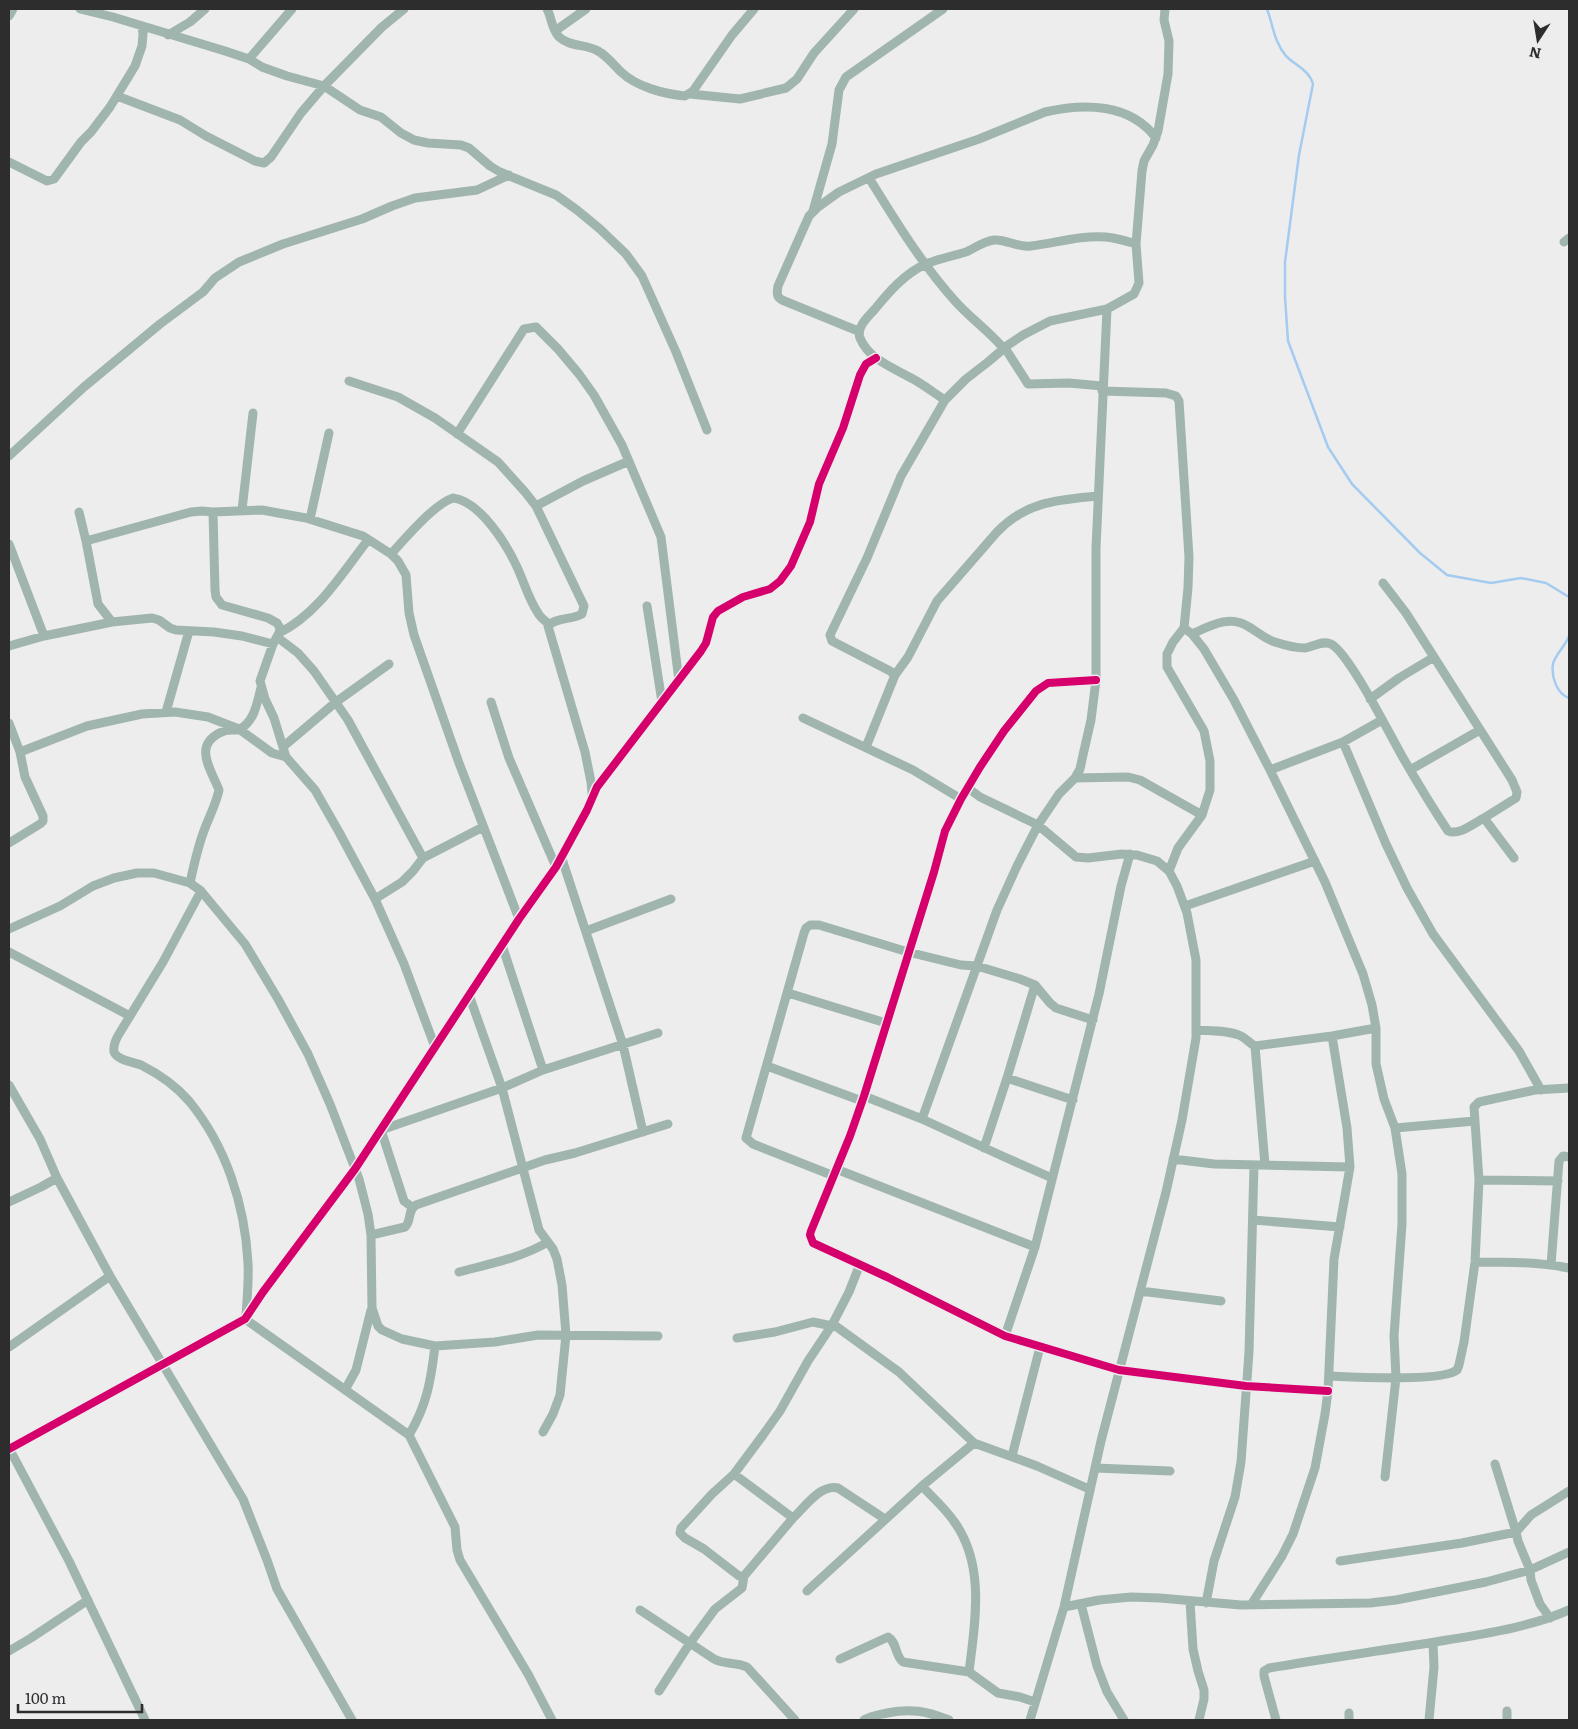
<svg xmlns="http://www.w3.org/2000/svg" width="1578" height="1729" viewBox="0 0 1578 1729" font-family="Literata,serif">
	<rect width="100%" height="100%" fill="#ededed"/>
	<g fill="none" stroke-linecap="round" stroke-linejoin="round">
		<path stroke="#a4cbf0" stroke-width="2.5" d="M1267 9C1273 25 1274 42 1286 56 1296 66 1309 70 1313 84L1299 155 1285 262V297L1288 341 1328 447 1352 484 1420 553 1447 575 1491 583 1521 578 1546 583 1569 597
			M1569 636C1566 645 1555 655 1553 664 1551 677 1557 694 1569 698"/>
		<path stroke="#a1b5af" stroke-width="9" d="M80 9 113 17 225 51 249 59 262 67 287 76 324 86 360 110 381 117 401 133 414 140 428 143 461 145 469 148 490 166 500 172 556 195 577 210 600 229 626 254 642 276 676 352 707 430
			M547 9C552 18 551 28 559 37 570 47 586 44 598 51 607 56 614 65 621 72 637 87 664 94 685 96L693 91 732 35 754 9
			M9 16 13 9
			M555 31 586 9
			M168 35 190 22 205 9
			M249 59 292 9
			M690 94 740 99 786 88 797 79 814 53 854 9
			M117 96 180 120 206 136 255 161 264 163 271 157 301 113 324 86 382 27 404 9
			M9 162 47 181 54 179 81 142 91 132 110 107 135 66 142 46 143 34 142 26
			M869 178C895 220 921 263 955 301 970 318 989 331 1004 349
			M813 211 832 144 839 90 846 77 943 9
			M1564 242 1569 238
			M1136 244 1142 171 1144 161 1153 145 1158 131 1168 74 1169 41 1164 20 1165 9
			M858 331 782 300C776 297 777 292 778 286L809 216 818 207 839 192 876 174 979 139 1045 112C1084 103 1130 103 1156 138
			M1005 348 1028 384 1069 383 1102 386
			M349 381 398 397 435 418 498 462 525 492 536 506 584 606 582 614C572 620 556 617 548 626L585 752 591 782 592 794
			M1102 391 1166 393 1176 396 1179 401 1189 557 1188 588 1184 628 1173 642 1167 654V667L1204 731 1210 761V790L1202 815 1178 848 1169 871
			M457 434 524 329 536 327 558 349 579 374 594 395 622 445 661 537 679 681
			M9 456 84 387 160 324 203 292 215 278 239 262 283 244 362 219 392 206 415 198 477 190 509 175
			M536 506 583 481 629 461
			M242 510 253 413
			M79 512 86 541 98 604 112 622
			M213 512 215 590 216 597 222 605 268 618 277 623 280 628 279 633 273 644 260 681 265 699 274 718 286 757
			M310 519 329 433
			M86 541 191 512 202 511 213 512 262 510 306 518 363 536 391 554 398 561 406 575 409 613 414 635 459 763 519 919
			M9 544 44 636
			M391 554C405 539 434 504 453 498 480 501 507 545 517 567 524 582 529 600 538 613 540 617 545 621 549 624
			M1383 583 1406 613 1512 780 1517 792 1516 798 1484 818
			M647 606 662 702
			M1184 628 1192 634 1204 649 1234 700 1270 770 1325 882 1363 974 1372 1005 1376 1028V1064L1384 1099 1395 1128 1402 1174V1224L1394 1336 1396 1378 1385 1477
			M279 633C318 614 342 573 368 540
			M1192 634C1210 626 1230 614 1249 627 1258 632 1265 639 1275 642 1284 645 1295 648 1305 648 1313 647 1323 640 1331 644 1349 653 1390 735 1402 756 1417 782 1432 807 1448 831 1459 836 1474 823 1484 818L1514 858
			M277 637 298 653 314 671 348 720 423 858
			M9 646 44 636 112 622 152 618 159 620 170 628 176 630 214 632 242 636 273 644
			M895 675 890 671 832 641 830 635 867 558 901 476 945 400 966 379 988 362 1008 345 1023 335 1050 321 1107 309 1134 294 1139 283 1136 244C1126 241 1117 238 1106 237 1081 235 1056 243 1031 246 1018 248 1006 239 994 240 984 241 975 248 966 252 953 256 938 259 926 264 905 273 888 293 875 309 868 317 856 327 860 338 869 360 894 368 913 379 924 385 934 393 945 400
			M1096 680 1048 683 1036 691 1004 731 980 767 961 799 945 831 934 872 864 1096 850 1136 811 1231 810 1235 813 1243 887 1277 1005 1336 1119 1370 1246 1386 1328 1391
			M1370 699 1399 678 1434 657
			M491 702 509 758 556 867
			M166 712 189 631
			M803 718 913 770 961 799
			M9 723 20 752 25 777 43 816V821L40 824 9 843
			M1343 742 1386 844 1407 888 1433 934 1519 1051 1541 1090
			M284 746 336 702 389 664
			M866 747 895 675 908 657 937 601 997 532C1027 501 1058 500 1098 496
			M20 752 87 726 142 714 175 712 208 717 239 729 272 753 286 757 315 790 339 832 375 899 404 964 435 1047
			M1270 770 1343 742 1382 720
			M1410 770 1480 730
			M1075 778 1128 777 1140 780 1202 815
			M968 788 980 797 1038 825 1076 857 1088 858 1122 854 1137 855 1157 861 1169 871 1177 886 1187 913 1196 960V1038L1182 1120 1166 1192 1101 1441 1064 1607 1030 1720
			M561 856 623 1045 643 1132
			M190 883C194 864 198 846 205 828 210 815 216 804 219 790 211 769 191 744 224 731 229 729 236 731 240 729 255 721 257 702 261 688
			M201 891 163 962 119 1034C116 1039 113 1046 114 1052 117 1060 133 1062 141 1065 159 1074 176 1086 189 1101 226 1146 245 1205 248 1263 249 1280 247 1298 246 1316
			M375 899 402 882 413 871 423 858 483 827
			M1185 906 1315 861
			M9 929 60 906 93 886 114 878 137 873H154L190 883 201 891 245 944 278 999 308 1054 330 1104 359 1179 368 1214 371 1235 372 1308 378 1326 382 1330 402 1339 435 1346 495 1342 538 1335 658 1336
			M586 931 671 899
			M502 945 543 1070
			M9 952 130 1016
			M788 993 886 1023
			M469 995 502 1088 539 1230 553 1249 557 1259 562 1285 566 1335 560 1395 553 1414 543 1432
			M1196 1030C1210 1031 1229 1030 1241 1036 1247 1039 1249 1043 1255 1046L1265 1165
			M1255 1046 1332 1036 1376 1028
			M767 1066 862 1101
			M1007 1078 1073 1100
			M9 1085 40 1139 57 1178 110 1276 243 1499 267 1560 277 1589 352 1720
			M864 1096 922 1119 1000 1155 1052 1178
			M922 1119 997 910 1017 866 1038 825 1059 794 1075 778 1080 769 1083 755 1091 720 1096 680V548L1107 309
			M1395 1128 1475 1121
			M984 1148 1007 1078 1035 985
			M1173 1159 1214 1164 1350 1167
			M836 1169 1035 1247
			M834 1176 753 1144 746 1138 804 933 806 928 810 925H819L908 952 961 965 977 966 1020 979 1035 985 1050 1003 1056 1008 1093 1020
			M1479 1180 1558 1181
			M9 1202 41 1187 57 1178
			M412 1207 404 1201 381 1130 502 1088 543 1070 658 1033
			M1253 1220 1340 1227
			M371 1235 405 1227C412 1221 407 1210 416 1205L545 1160 575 1153 668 1124
			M1475 1262C1507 1262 1538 1262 1569 1268
			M860 1264 849 1292 832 1325 808 1361 780 1411 763 1435 734 1474 793 1518C805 1507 820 1484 838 1488L885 1519
			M1551 1265 1559 1161 1563 1156 1569 1157
			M459 1272C489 1264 521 1258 548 1242
			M1140 1291 1221 1301
			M245 1319 409 1435 455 1527 457 1550 460 1560 528 1674 552 1720
			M1005 1336 1035 1247 1099 994 1121 886 1130 854
			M737 1338 775 1332 813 1322 837 1327 899 1372 974 1443 1037 1466 1089 1489
			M9 1347 110 1276
			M1329 1376C1352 1377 1442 1382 1457 1370L1459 1365 1464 1342 1475 1262 1479 1180 1474 1107 1479 1102 1535 1090 1569 1088
			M345 1390 356 1370 371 1310
			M409 1435C427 1405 431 1380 435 1346
			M9 1448 69 1561 145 1720
			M9 1449 245 1319 263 1292 355 1169 519 919 556 867 587 810 597 787 701 651 706 643 713 617 718 611 743 597 770 589 780 581 791 566 810 522 819 484 843 428 860 375 866 364 876 358
			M1012 1456 1040 1347
			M1095 1468 1170 1471
			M734 1474 712 1494 681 1528 680 1533 685 1538 704 1549 739 1576H744L793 1518
			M922 1486C932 1497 944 1507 953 1520 986 1564 975 1622 969 1672
			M1340 1561 1462 1543 1516 1532 1495 1464
			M807 1591 922 1486 974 1443
			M1190 1602 1193 1649 1198 1671 1204 1690V1699L1199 1720
			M1206 1603 1214 1561 1235 1497 1241 1462 1249 1352 1254 1165
			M1081 1604 1097 1666 1107 1692 1124 1720
			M1251 1605 1282 1556 1293 1534 1315 1468 1325 1414 1328 1391 1334 1259 1350 1167 1347 1128 1332 1036
			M1064 1607 1099 1600 1131 1597 1160 1598 1241 1605 1370 1603 1396 1600 1486 1582 1530 1570 1569 1552
			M640 1610 714 1659C726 1665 736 1662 747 1667L795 1720
			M1550 1618 1540 1604 1531 1580 1530 1570 1518 1541 1516 1532 1531 1515 1569 1491
			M9 1651 31 1638 88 1600
			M840 1659 888 1637C897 1642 895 1656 903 1662L969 1672 998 1693 1020 1697 1035 1702
			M659 1691 690 1643 715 1609 742 1588 744 1576
			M1507 1711V1720
			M864 1720C871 1716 878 1715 887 1713 911 1708 926 1711 949 1720
			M1276 1720 1264 1676V1671L1269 1668C1328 1658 1387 1650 1447 1640 1489 1633 1530 1627 1569 1610
			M1349 1720V1713
			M1429 1720 1434 1667 1433 1643"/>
		<defs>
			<path id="cycleway" d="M1096 680 1048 683 1036 691 1004 731 980 767 961 799 945 831 934 872 864 1096 850 1136 811 1231 810 1235 813 1243 887 1277 1005 1336 1119 1370 1246 1386 1328 1391
				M9 1449 245 1319 263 1292 355 1169 519 919 556 867 587 810 597 787 701 651 706 643 713 617 718 611 743 597 770 589 780 581 791 566 810 522 819 484 843 428 860 375 866 364 876 358"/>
		</defs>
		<use href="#cycleway" stroke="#ececee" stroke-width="11"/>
		<use href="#cycleway" stroke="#d6006c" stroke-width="8"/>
	</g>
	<rect width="1578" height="1729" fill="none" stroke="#2d2d2e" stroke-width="20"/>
	<g transform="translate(1538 40) rotate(192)" stroke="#ececee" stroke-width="4" paint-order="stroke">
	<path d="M0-4L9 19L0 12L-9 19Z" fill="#2d2d2e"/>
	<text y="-8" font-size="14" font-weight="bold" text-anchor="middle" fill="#2d2d2e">N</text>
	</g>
	<path d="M18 1704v8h124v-8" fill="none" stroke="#2d2d2e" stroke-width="2.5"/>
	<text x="25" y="1704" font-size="15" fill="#2d2d2e" stroke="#ececee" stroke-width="4" paint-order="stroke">100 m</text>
</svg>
